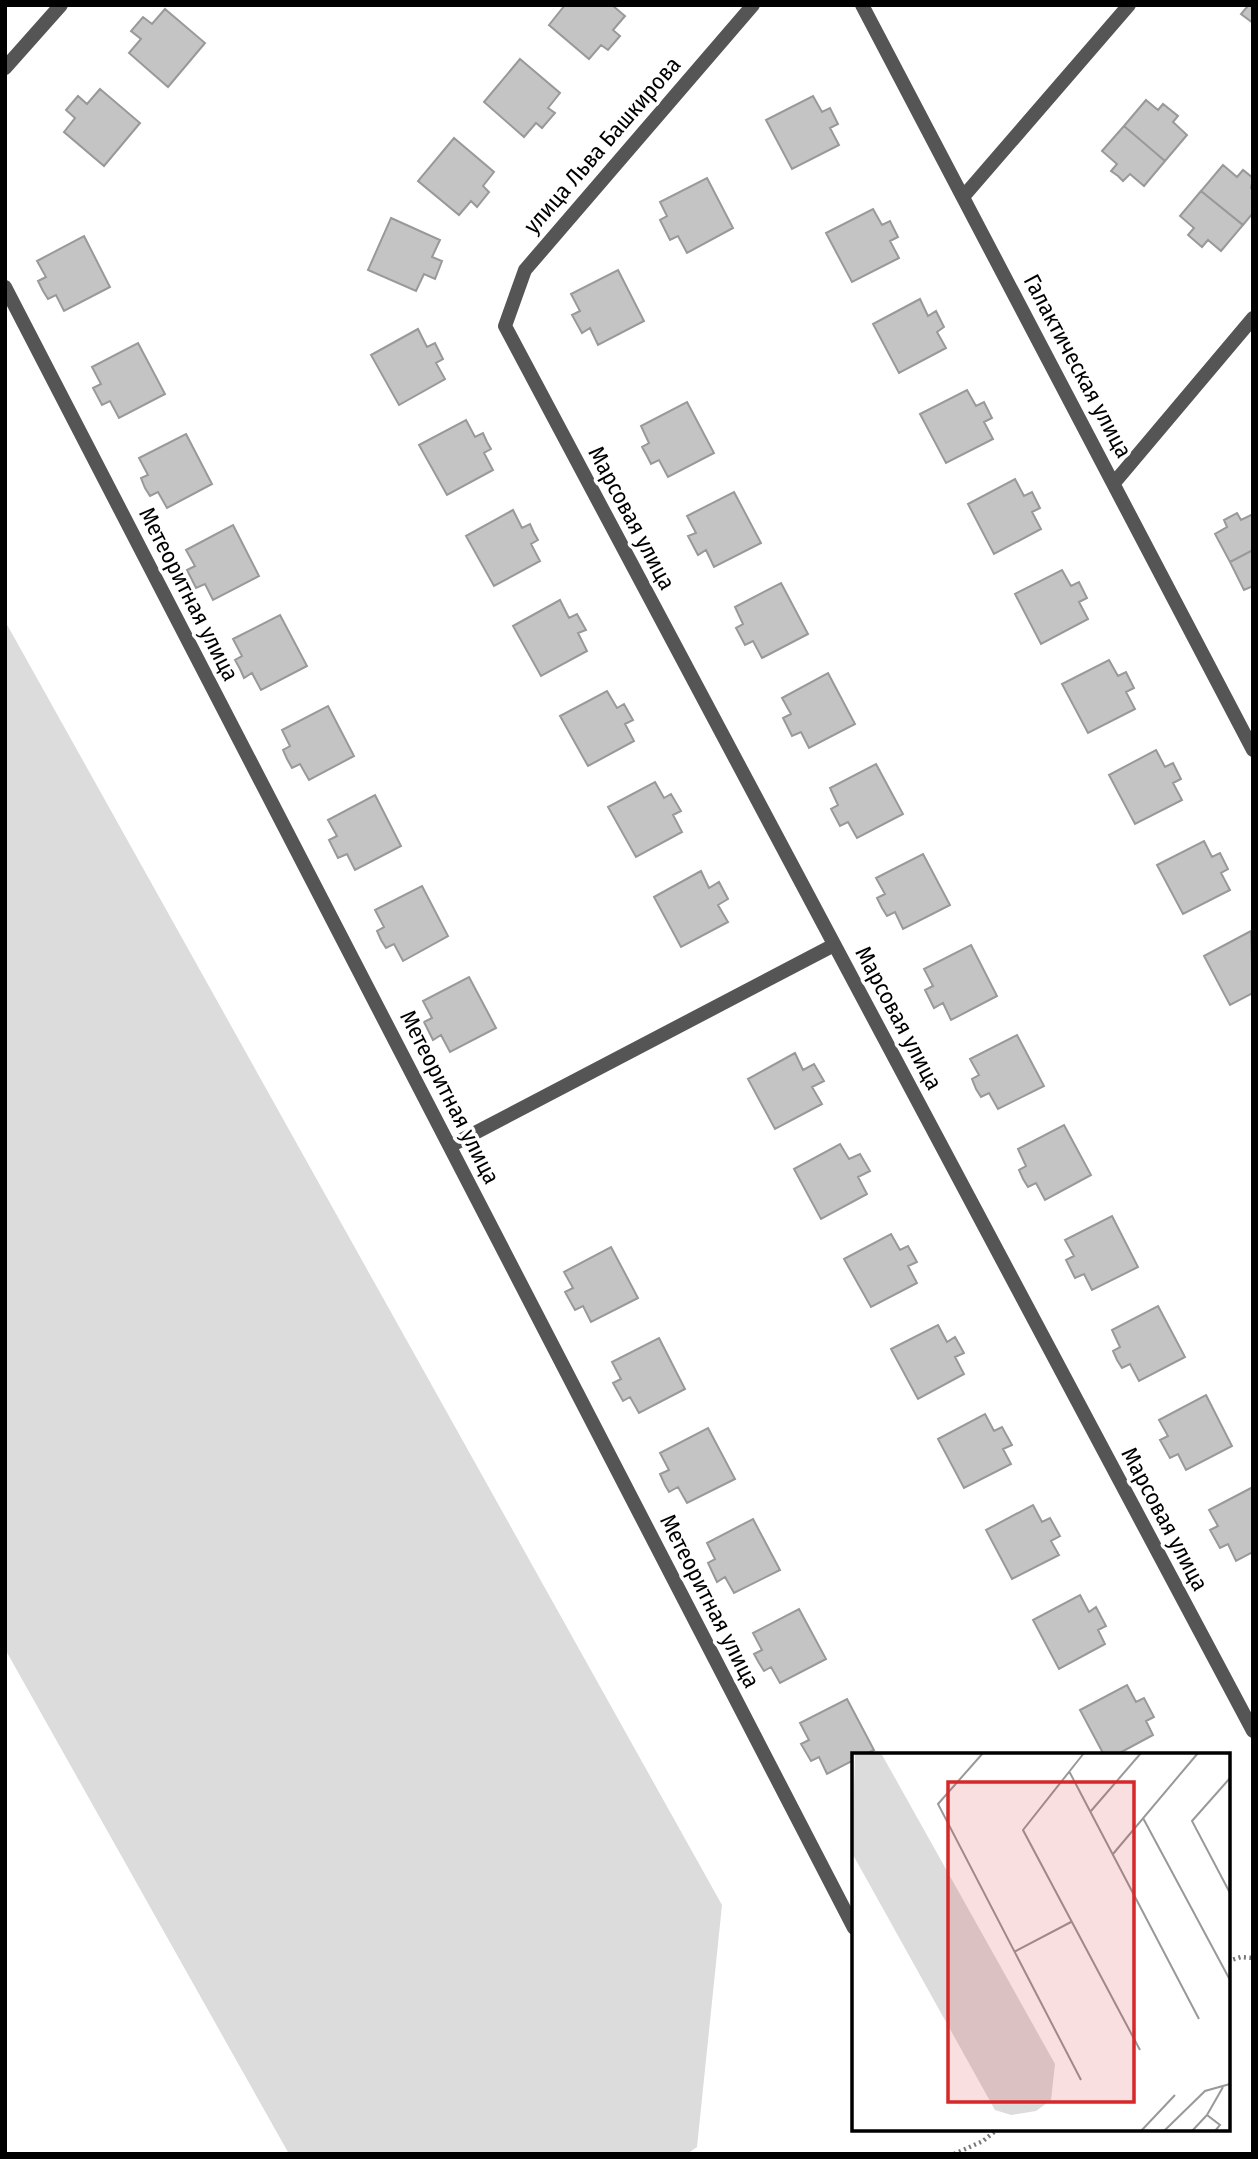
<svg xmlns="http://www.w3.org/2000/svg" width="1258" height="2159" viewBox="0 0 1258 2159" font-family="'Fira Sans Condensed',sans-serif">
	<rect width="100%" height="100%" fill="#fff"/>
	<path fill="#dcdcdc" d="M5 621 722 1905 697 2147 687 2154H289L5 1649Z"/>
	<path fill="#c4c4c4" stroke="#999" stroke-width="2" d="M565 5H612L625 16 613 30 620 36 608 50 601 45 589 59 549 25Z
		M1245 5H1253V23L1241 14 1247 7Z
		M165 9 205 43 168 87 129 53 141 39 131 31 143 17 152 24Z
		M520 59 560 93 548 108 555 113 542 128 536 123 524 137 484 102Z
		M100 89 140 123 104 166 64 132 75 118 66 110 78 96 87 104Z
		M813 96 822 112 830 108 838 124 830 128 839 145 792 169 766 120Z
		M1146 100 1158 110 1163 104 1178 116 1173 122 1187 135 1165 161 1124 126Z
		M1124 126 1165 161 1144 186 1130 174 1123 181 1118 176 1111 171 1117 164 1102 151Z
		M454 138 494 172 483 186 489 192 477 207 471 201 459 215 418 181Z
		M1223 165 1237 177 1243 170 1253 178 1251 188 1253 190V213L1243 225 1201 191Z
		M707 178 733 228 687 253 678 236 670 240 660 220 667 216 660 202Z
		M1201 191 1243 225 1221 251 1208 240 1202 247 1188 235 1194 228 1180 216Z
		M873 209 882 225 890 221 898 237 890 241 899 258 852 282 826 233Z
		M391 218 440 240 432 257 442 261 435 279 424 274 416 291 368 270Z
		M84 236 110 287 64 311 56 295 48 299 43 291 38 281 46 277 37 261Z
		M618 270 644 321 598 345 590 328 582 333 572 315 580 311 571 294Z
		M920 299 928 316 936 311 944 327 937 332 946 348 899 373 873 324Z
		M418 329 427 347 435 343 443 359 436 363 445 379 399 405 371 355Z
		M138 343 165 394 119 418 110 401 102 405 93 388 101 384 92 367Z
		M967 390 976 406 984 402 992 418 984 422 993 439 946 463 920 414Z
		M687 402 714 453 668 477 659 460 651 464 647 456 642 447 649 443 641 426Z
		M466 420 475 437 483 433 487 442 491 449 484 453 493 470 447 495 419 445Z
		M186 434 212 484 167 508 158 492 150 496 145 488 141 478 148 475 139 458Z
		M1015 479 1024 496 1032 492 1040 508 1032 512 1041 529 994 554 968 504Z
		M734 492 761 543 714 567 706 550 698 555 688 536 696 533 687 516Z
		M513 510 522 528 530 524 534 533 538 540 531 544 540 561 494 586 466 536Z
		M1237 513 1241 520 1253 514V550L1230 562 1215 534 1227 527 1224 520Z
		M233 525 259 576 213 600 205 584 196 588 187 570 195 566 186 550Z
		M1253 550V586L1244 590 1230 562Z
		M1062 570 1071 586 1079 582 1087 598 1079 602 1088 619 1041 644 1015 594Z
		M781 583 808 634 762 658 753 641 745 645 736 628 743 624 735 607Z
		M560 600 569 618 577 614 586 630 578 633 587 651 541 676 513 626Z
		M280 615 307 666 261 690 252 673 244 678 240 669 235 660 242 656 233 639Z
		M1109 660 1118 676 1126 672 1134 688 1126 692 1135 709 1088 733 1062 684Z
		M828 673 855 724 809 748 801 732 792 736 783 718 791 714 782 698Z
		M607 691 617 708 624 704 629 713 633 720 625 724 634 741 588 766 560 716Z
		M328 706 354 756 309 780 300 764 292 768 287 759 283 750 290 746 282 730Z
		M1156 750 1165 767 1173 763 1181 779 1173 783 1182 800 1135 824 1109 775Z
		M876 764 903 814 857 838 848 822 840 826 831 809 838 805 830 788Z
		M655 782 664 798 671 794 681 811 673 815 682 832 636 857 608 807Z
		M375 795 401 846 355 870 347 854 338 858 329 840 337 836 328 820Z
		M1204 841 1212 857 1220 853 1228 869 1221 873 1230 890 1183 914 1157 865Z
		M923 854 950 905 903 929 895 912 887 916 882 908 877 898 885 894 876 878Z
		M701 871 709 888 719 882 728 899 718 905 728 922 681 947 654 897Z
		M422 886 448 936 403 961 394 944 386 948 381 940 377 931 384 927 375 910Z
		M1251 931 1253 993 1230 1005 1204 956Z
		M971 945 997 996 951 1020 943 1003 934 1008 925 990 933 986 924 969Z
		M469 977 496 1028 450 1052 441 1035 433 1040 424 1022 432 1018 423 1001Z
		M1017 1035 1044 1086 998 1109 989 1093 981 1097 976 1089 972 1079 979 1075 970 1059Z
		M795 1053 803 1070 814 1064 824 1081 812 1087 822 1104 775 1129 748 1079Z
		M1064 1125 1091 1175 1045 1200 1036 1183 1028 1187 1023 1179 1019 1170 1026 1166 1018 1149Z
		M840 1144 849 1159 860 1154 870 1171 858 1177 867 1194 821 1219 794 1169Z
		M1112 1216 1138 1267 1092 1290 1084 1274 1075 1278 1066 1260 1074 1256 1065 1240Z
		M891 1234 900 1250 908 1246 917 1262 908 1266 917 1283 871 1307 844 1259Z
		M611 1247 638 1298 591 1322 583 1306 575 1310 565 1292 573 1288 564 1272Z
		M1158 1306 1185 1357 1139 1381 1130 1364 1122 1368 1117 1360 1113 1351 1120 1347 1112 1330Z
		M938 1325 947 1342 955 1337 964 1353 955 1357 964 1374 918 1399 891 1349Z
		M659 1338 685 1389 639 1413 630 1397 623 1401 613 1383 621 1379 612 1362Z
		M1206 1395 1232 1446 1186 1470 1178 1454 1170 1458 1160 1440 1168 1436 1159 1420Z
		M985 1414 994 1431 1002 1427 1012 1445 1003 1449 1011 1464 964 1488 938 1439Z
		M708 1428 735 1479 687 1503 678 1487 669 1492 665 1485 660 1474 669 1470 660 1453Z
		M1253 1487V1552L1236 1561 1228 1544 1220 1548 1210 1530 1218 1526 1209 1510Z
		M1033 1505 1042 1522 1050 1518 1060 1536 1051 1541 1059 1555 1012 1579 986 1530Z
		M753 1519 780 1570 734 1593 725 1577 717 1582 708 1563 715 1559 707 1543Z
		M1080 1595 1089 1612 1096 1607 1106 1626 1098 1630 1105 1644 1059 1669 1033 1620Z
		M799 1609 826 1659 780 1683 771 1667 764 1671 759 1663 754 1654 762 1650 753 1633Z
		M1127 1685 1136 1702 1144 1698 1154 1717 1146 1721 1153 1735 1116 1755H1104L1080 1710Z
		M847 1699 874 1750 864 1755H854V1760L827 1774 819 1757 811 1761 801 1744 809 1740 800 1723Z"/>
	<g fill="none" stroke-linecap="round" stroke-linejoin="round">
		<path stroke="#777" stroke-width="4.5" stroke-dasharray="2 3.5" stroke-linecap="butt" d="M1228 1961 1241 1957 1253 1958
			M954 2154 983 2141 998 2129"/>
		<path stroke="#555" stroke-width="14" d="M450 1146 834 945"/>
		<path stroke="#555" stroke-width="14" d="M753 5 525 270 505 326 1253 1731
			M862 5 1253 750
			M5 68 61 5
			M963 197 1129 5
			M5 287 854 1928
			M1114 483 1253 318"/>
	</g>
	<g text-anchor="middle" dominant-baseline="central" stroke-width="7" stroke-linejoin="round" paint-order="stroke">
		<g font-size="23" fill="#000" stroke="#fff">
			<text transform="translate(602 145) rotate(-49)">улица Льва Башкирова</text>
			<text transform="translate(1078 366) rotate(62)">Галактическая улица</text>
			<text transform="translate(632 518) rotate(62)">Марсовая улица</text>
			<text transform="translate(189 594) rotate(63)">Метеоритная улица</text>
			<text transform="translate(899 1018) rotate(62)">Марсовая улица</text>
			<text transform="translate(450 1097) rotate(63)">Метеоритная улица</text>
			<text transform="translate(1165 1519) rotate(62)">Марсовая улица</text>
			<text transform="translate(710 1601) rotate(63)">Метеоритная улица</text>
		</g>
	</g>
	<g transform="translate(852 1753)">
		<rect width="378" height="378" fill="#fff"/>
		<path d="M3 0H29L203 311 199 347 184 358 159 362 143 357 0 100Z" fill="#dcdcdc"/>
		<path fill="none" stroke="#999" stroke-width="2" d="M131 0 86 51 229 327M232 0 171 77 288 297M217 18 347 266M378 25 340 68 378 140M239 58 289 0M291 65 378 227M261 101 346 0M162 199 219 169M289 378 323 342M312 378 353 338 378 331M340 378 355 362M363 378 368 372 355 362 371 334"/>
		<path fill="#d62828" fill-opacity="0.15" stroke="#d62828" stroke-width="3.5" d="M96 29H282V349H96Z"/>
		<rect width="378" height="378" fill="none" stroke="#000" stroke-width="3.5"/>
	</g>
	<rect width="1258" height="2159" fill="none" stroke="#000000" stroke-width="14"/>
</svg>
